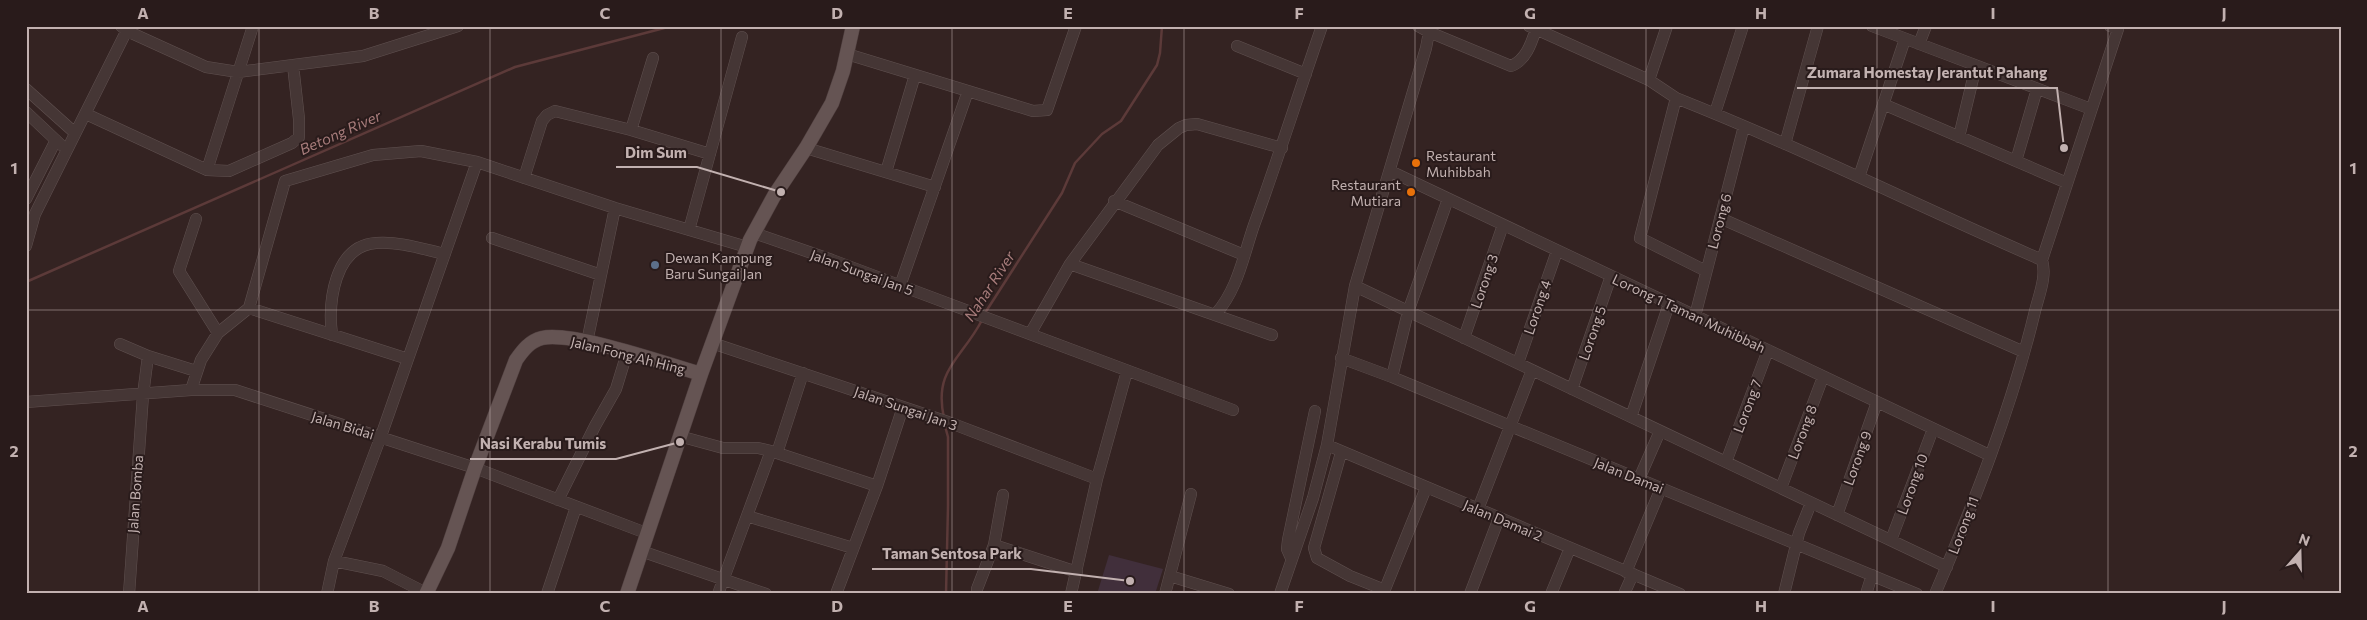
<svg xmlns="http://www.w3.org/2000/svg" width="2367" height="620" viewBox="0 0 2367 620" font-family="Commissioner,sans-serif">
	<rect width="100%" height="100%" fill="#342322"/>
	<path fill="#412f3b" d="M1109 555 1163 569 1155 594H1097Z"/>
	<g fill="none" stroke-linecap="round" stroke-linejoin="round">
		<path stroke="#5c3a39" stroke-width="2.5" d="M26 282 515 67 672 26
			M985 313 1062 193 1075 163 1102 134 1121 121 1157 65 1160 53 1162 26
			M944 418C933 369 962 359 982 320
			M945 426 948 437V506L946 594"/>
		<defs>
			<path id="minor" d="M121 26 127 31 206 67 238 72 363 56 458 26
				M1529 26 1649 80 1676 98C1800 147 1920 207 2042 260 2047 276 2039 295 2035 311 2012 407 1974 503 1935 594
				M1872 26 2091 109
				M1429 32 1511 66C1527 60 1532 41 1537 26
				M1919 44 1926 26
				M1237 46 1306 74
				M847 54 968 91
				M1649 80 1667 26
				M26 89 75 133
				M1676 98 1640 238 1706 271
				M1883 104 2067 183
				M26 112 61 145
				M1715 113 1743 26
				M86 114 207 170 229 171 292 143 299 137V119L293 65
				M631 130 653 58
				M1959 137 1976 66
				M1785 144 1818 26
				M806 148 935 187
				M2016 161 2037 89
				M207 170 253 26
				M1390 171 1989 455
				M886 172 915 75
				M1859 177 1905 39
				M524 178 542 121 547 115 555 111 631 130 710 154
				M26 199 56 140
				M1114 201 1244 255
				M1720 218 2024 352
				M689 230 742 37
				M754 233 832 260 1233 410
				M492 238 601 275
				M26 246 35 214 129 26
				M2042 260 2118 29 2110 26
				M1070 264 1272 335
				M900 286 968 91 1033 111 1047 110 1076 26
				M1355 286 1947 567
				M249 308 408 359
				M1215 315C1238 289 1243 257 1254 225 1278 159 1299 92 1322 26
				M1695 316 1744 126
				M218 333 249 308 285 181 373 155 421 151 477 162 615 208 747 247
				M1030 334 1070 264 1158 145 1179 128 1186 125 1197 124 1282 148
				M332 335C328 302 334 246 376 243 398 241 423 249 445 254
				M1464 338 1503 225
				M587 342 615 208
				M712 343 948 422 1097 479
				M120 344 148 356
				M1341 358 1392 377 1917 594
				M1518 363 1557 251
				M1392 377 1408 312 1448 199
				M1572 389 1611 276
				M191 390 201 360 218 333 179 271 196 219
				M26 402 191 390H235L475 468 646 533
				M1631 417 1669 304
				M679 436 723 448H758L771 451 877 486
				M1327 445 1680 594
				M777 453 803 373
				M1341 453 1314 548 1317 558 1350 576 1385 590
				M1726 462 1768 350
				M1639 479 1660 431
				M1781 488 1823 377
				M558 500 595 426 616 389 627 353
				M1478 509 1532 370
				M1837 515 1877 402
				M747 516 853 548
				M1891 540 1933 429
				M994 545 1003 495
				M641 551 766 594
				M1291 558 1287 549 1288 540 1315 411
				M334 561 383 571 426 593
				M1626 572 1661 488
				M1170 576 1229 594
				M977 589 994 545 1077 572
				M129 594 143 395 148 356 196 371
				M327 594 334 561 381 436 477 162
				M547 594 576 507
				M718 594 771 451
				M836 594 877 486 903 407
				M1071 594 1097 479 1127 371
				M1165 594 1191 494
				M1280 594 1313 498 1327 445 1355 286 1426 48 1429 32 1418 26
				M1383 594 1426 488
				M1470 594 1499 518
				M1551 594 1570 548
				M1624 594 1633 574
				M1784 594 1799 533 1811 503
				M1866 594 1872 575"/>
			<path id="major" d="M426 594 448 548 475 468 516 360C523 350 530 341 542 338 573 331 666 364 701 374
				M627 594 701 374 750 240 774 196 806 148 832 103 843 71 853 26"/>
		</defs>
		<use href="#minor" stroke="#605150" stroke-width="12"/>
		<use href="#major" stroke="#4f3f3f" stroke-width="15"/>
		<use href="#minor" stroke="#453635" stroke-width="11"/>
		<use href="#major" stroke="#655453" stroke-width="14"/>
	</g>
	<path fill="none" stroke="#c2b1b0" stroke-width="1" stroke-opacity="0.55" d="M259 26V594M490 26V594M721 26V594M952 26V594M1184 26V594M1415 26V594M1646 26V594M1877 26V594M2108 26V594M26 310H2341"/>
	<g fill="#e8710a" stroke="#291b1b" stroke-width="2">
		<circle cx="1416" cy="163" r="5"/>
		<circle cx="1411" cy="192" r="5"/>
	</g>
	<circle fill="#5c6f8a" stroke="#291b1b" stroke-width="2" cx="655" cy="265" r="5"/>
	<g text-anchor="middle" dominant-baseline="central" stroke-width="4" stroke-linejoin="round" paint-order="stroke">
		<g font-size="14" fill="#c2b1b0" stroke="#291b1b" text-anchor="start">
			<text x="1426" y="155">Restaurant<tspan x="1426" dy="16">Muhibbah</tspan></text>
			<text x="1401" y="184" text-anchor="end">Restaurant<tspan x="1401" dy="16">Mutiara</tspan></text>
			<text x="665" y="257">Dewan Kampung<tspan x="665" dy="16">Baru Sungai Jan</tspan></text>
		</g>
		<g font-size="14" fill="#c2b1b0" stroke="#291b1b">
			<text transform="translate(1719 221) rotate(-75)">Lorong 6</text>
			<text transform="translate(862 272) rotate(20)">Jalan Sungai Jan 5</text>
			<text transform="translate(1484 281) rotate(-71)">Lorong 3</text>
			<text transform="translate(1537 307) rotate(-71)">Lorong 4</text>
			<text transform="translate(1689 313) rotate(25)">Lorong 1 Taman Muhibbah</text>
			<text transform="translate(1592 333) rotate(-71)">Lorong 5</text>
			<text transform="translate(628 355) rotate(14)">Jalan Fong Ah Hing</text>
			<text transform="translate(1747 406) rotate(-69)">Lorong 7</text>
			<text transform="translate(906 408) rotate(19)">Jalan Sungai Jan 3</text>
			<text transform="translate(343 425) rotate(17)">Jalan Bidai</text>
			<text transform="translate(1802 432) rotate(-69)">Lorong 8</text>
			<text transform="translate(1857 458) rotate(-70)">Lorong 9</text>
			<text transform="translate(1629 475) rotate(22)">Jalan Damai</text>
			<text transform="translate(1912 484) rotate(-70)">Lorong 10</text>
			<text transform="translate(135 494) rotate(-86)">Jalan Bomba</text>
			<text transform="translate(1503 520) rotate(23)">Jalan Damai 2</text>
			<text transform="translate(1963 525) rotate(-69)">Lorong 11</text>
		</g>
		<g font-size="15" font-style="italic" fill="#a77c7b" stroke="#291b1b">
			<text transform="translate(340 132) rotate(-24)">Betong River</text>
			<text transform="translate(989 286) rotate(-57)">Nahar River</text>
		</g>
	</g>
	<path fill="none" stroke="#c2b1b0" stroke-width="2" d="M2064 148L2057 88H1797M781 192L697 167H616M680 442L616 459H470M1130 581L1031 569H872"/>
	<g fill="#c2b1b0" stroke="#291b1b" stroke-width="2">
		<circle cx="2064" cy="148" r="5"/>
		<circle cx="781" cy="192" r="5"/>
		<circle cx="680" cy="442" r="5"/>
		<circle cx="1130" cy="581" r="5"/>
	</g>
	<g font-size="15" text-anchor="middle" font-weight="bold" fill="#c2b1b0" stroke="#291b1b" stroke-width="4" stroke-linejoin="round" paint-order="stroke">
		<text x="1927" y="78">Zumara Homestay Jerantut Pahang</text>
		<text x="656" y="158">Dim Sum</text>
		<text x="543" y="449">Nasi Kerabu Tumis</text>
		<text x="952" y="559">Taman Sentosa Park</text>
	</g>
	<rect width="2367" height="620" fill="none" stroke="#291b1b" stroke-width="55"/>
	<g transform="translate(2300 552) rotate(20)" stroke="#291b1b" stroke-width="4" paint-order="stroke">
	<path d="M0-4L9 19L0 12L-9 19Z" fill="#c2b1b0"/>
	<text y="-8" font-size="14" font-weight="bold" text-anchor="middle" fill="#c2b1b0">N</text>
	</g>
	<rect x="28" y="28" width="2312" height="564" fill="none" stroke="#c2b1b0" stroke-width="2"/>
	<g font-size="16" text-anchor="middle" font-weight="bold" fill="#c2b1b0">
		<text x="143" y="19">A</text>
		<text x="374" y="19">B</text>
		<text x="605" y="19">C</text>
		<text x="837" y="19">D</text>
		<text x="1068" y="19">E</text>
		<text x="1299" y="19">F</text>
		<text x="1530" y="19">G</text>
		<text x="1761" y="19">H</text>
		<text x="1993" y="19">I</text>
		<text x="2224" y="19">J</text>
		<text x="14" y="174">1</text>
		<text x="2353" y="174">1</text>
		<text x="14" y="457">2</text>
		<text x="2353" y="457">2</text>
		<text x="143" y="612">A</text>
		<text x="374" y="612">B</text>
		<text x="605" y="612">C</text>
		<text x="837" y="612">D</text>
		<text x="1068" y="612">E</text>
		<text x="1299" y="612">F</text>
		<text x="1530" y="612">G</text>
		<text x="1761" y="612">H</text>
		<text x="1993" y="612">I</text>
		<text x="2224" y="612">J</text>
	</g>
</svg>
